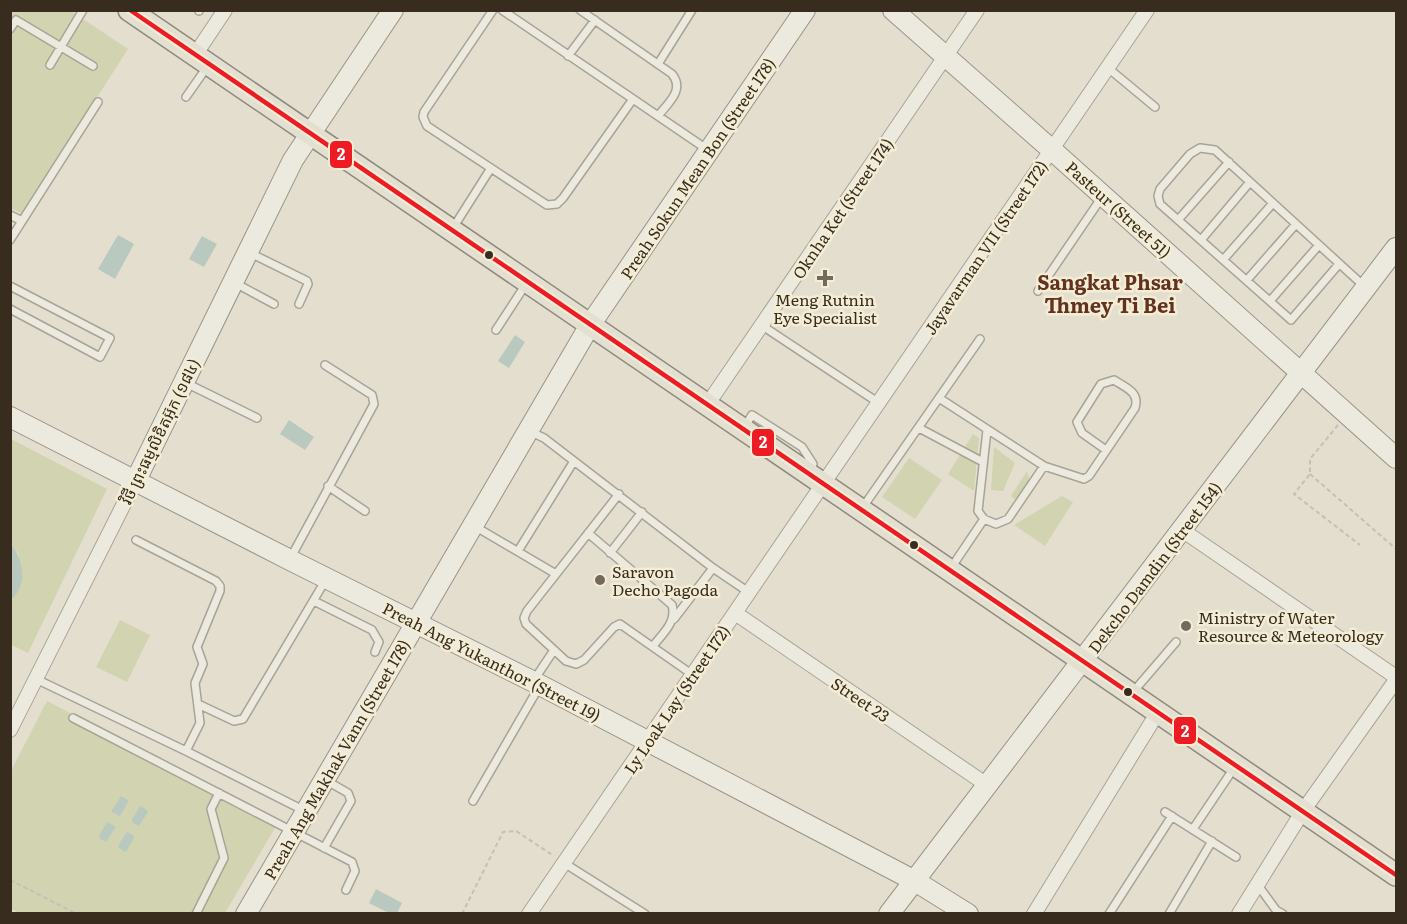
<svg xmlns="http://www.w3.org/2000/svg" width="1407" height="924" viewBox="0 0 1407 924" font-family="Literata,'Noto Sans Khmer',serif">
	<rect width="100%" height="100%" fill="#e4dece"/>
	<path fill="#d1d3b1" d="M10 11H71L128 49 22 214 11 208Z
		M973 434 979 438 974 491 948 474Z
		M11 439 107 489 28 653 12 645 11 647V600L13 599 19 554 11 544Z
		M994 447 1015 463 1003 491 991 490Z
		M909 458 942 480 915 519 882 497Z
		M1027 471 1030 481 1017 501 1011 496Z
		M1062 496 1073 502 1045 546 1014 525Z
		M120 620 150 635 127 682 96 667Z
		M47 701 279 821 225 913H19L11 909 10 773Z"/>
	<path fill="#b9c9c0" d="M118 235 134 244 115 279 98 269Z
		M202 236 217 244 204 267 189 259Z
		M515 335 525 342 509 368 498 361Z
		M289 420 314 437 305 450 280 434Z
		M11 544C24 560 28 585 11 600Z
		M121 796 128 800V802L120 816 112 812V810Z
		M140 806 147 810 148 812 139 826 132 822V820Z
		M107 822 115 826V828L106 842 99 838V836Z
		M127 832 134 836V838L126 852 119 848 118 846Z
		M376 889 402 903 397 913H389L369 903Z"/>
	<g fill="none" stroke-linecap="round" stroke-linejoin="round">
		<defs>
			<path id="lane" d="M199 10V11
				M493 10 424 112 423 117 427 126 547 205 557 204 563 198 633 99
				M502 10 708 150
				M580 10 672 74C685 90 668 103 658 116
				M10 29 16 20 93 66
				M568 56 595 20
				M658 64 692 10
				M50 65 83 10
				M1108 68 1155 107
				M186 97 207 67
				M10 215 22 221
				M1178 220 1229 162
				M453 228 491 168
				M10 240 98 102
				M1201 240 1250 182
				M250 253 307 281 308 284 299 304
				M1223 260 1273 203
				M1339 264 1291 320 1160 204 1158 196 1160 189 1190 154 1200 148 1215 150 1365 287
				M1247 280 1296 224
				M235 283 274 304
				M10 286 110 338 100 357 10 309
				M1038 291 1102 197
				M1270 301 1319 245
				M761 325 879 403
				M496 330 526 284
				M186 383 257 418
				M939 398 1044 466
				M745 426 752 415 802 447 813 464 811 472
				M919 428 983 462
				M987 430 978 511 984 519 996 524 1008 519 1044 466 1084 479 1089 476 1135 408C1140 392 1126 388 1114 380L1101 384 1077 422 1082 433 1106 450
				M531 432 544 438 713 568 750 593
				M328 486 365 511
				M619 494 527 611 524 618 526 624 566 661 576 664 584 660 614 627 620 624 693 675
				M863 507 980 339
				M476 527 556 574
				M588 533 672 605C677 622 663 633 653 646
				M136 540 216 581 220 586V591L197 647 203 664 195 683 200 723 186 751 305 811
				M518 551 574 461
				M610 553 642 512
				M290 559 374 404 372 395 325 365
				M951 568 984 519
				M314 601 372 630 379 642 375 652
				M674 619 713 568
				M36 679 186 751
				M534 680 554 650
				M1133 692 1176 642
				M198 704 234 721 243 719 325 581
				M73 718 352 862 355 871 346 890
				M473 801 539 687
				M1165 812 1236 857
				M1193 829 1234 768
				M324 848 351 801 348 793 327 781
				M564 863 645 914
				M1257 884 1276 910 1283 914
				M196 914 224 858 211 809 219 793
				M1109 914 1172 816
				M1169 914 1212 841"/>
			<path id="street" d="M195 55 225 10
				M707 405 977 10
				M1182 530 1396 677
				M735 613 987 785
				M10 730 135 482
				M529 914 1147 10
				M1034 914 1158 712
				M1239 914 1303 811 1396 680"/>
			<path id="secondary" d="M893 10 1052 150 1396 458
				M10 417 290 560 540 685 915 881 968 914
				M135 482 293 160 393 10
				M246 914 590 325 805 10
				M889 914 1396 248"/>
			<path id="primary" d="M129 10 1396 875"/>
		</defs>
		<use href="#lane" stroke="#a9a397" stroke-width="10"/>
		<use href="#street" stroke="#a9a397" stroke-width="16"/>
		<use href="#secondary" stroke="#999387" stroke-width="22"/>
		<use href="#primary" stroke="#8f897e" stroke-width="24"/>
		<path stroke="#c5c0b6" stroke-width="2" stroke-dasharray="4.5 3" stroke-linecap="butt" d="M1338 425 1310 459V474L1294 494 1360 545
			M1310 474 1396 549
			M10 880 77 914
			M462 914 503 832 516 831 554 856"/>
		<use href="#lane" stroke="#ece9df" stroke-width="7"/>
		<use href="#street" stroke="#ece9df" stroke-width="14"/>
		<use href="#secondary" stroke="#ece9df" stroke-width="20"/>
		<use href="#primary" stroke="#e3dfd1" stroke-width="21"/>
		<defs>
			<path id="bus-1" d="M130 10 1396 875"/>
		</defs>
		<use href="#bus-1" stroke="#f4edd5" stroke-width="9"/>
		<use href="#bus-1" stroke="#ed1b24" stroke-width="4.5"/>
	</g>
	<g fill="#382c1f" stroke="#f4edd5" stroke-width="2">
		<circle cx="489" cy="255" r="5"/>
		<circle cx="914" cy="545" r="5"/>
		<circle cx="1128" cy="692" r="5"/>
	</g>
	<g fill="#746a5c" stroke="#f4edd5" stroke-width="2">
		<path d="M822 269h6v6h6v6h-6v6h-6v-6h-6v-6h6z"/>
		<circle cx="600" cy="580" r="6"/>
		<circle cx="1186" cy="626" r="6"/>
	</g>
	<g text-anchor="middle" dominant-baseline="central" stroke-width="5" stroke-linejoin="round" paint-order="stroke">
		<g font-size="16" fill="#382c1f" stroke="#f4edd5">
			<text transform="translate(697 168) rotate(-56)">Preah Sokun Mean Bon (Street 178)</text>
			<text transform="translate(842 208) rotate(-56)">Oknha Ket (Street 174)</text>
			<text transform="translate(1119 209) rotate(42)">Pasteur (Street 51)</text>
			<text transform="translate(985 247) rotate(-56)">Jayavarman VII (Street 172)</text>
			<text transform="translate(159 431) rotate(-64)">វិថី ព្រះធម្មលិខិតអ៊ុក (១៨៤)</text>
			<text transform="translate(1154 567) rotate(-53)">Dekcho Damdin (Street 154)</text>
			<text transform="translate(492 661) rotate(27)">Preah Ang Yukanthor (Street 19)</text>
			<text transform="translate(676 699) rotate(-56)">Ly Loak Lay (Street 172)</text>
			<text transform="translate(861 699) rotate(34)">Street 23</text>
			<text transform="translate(336 759) rotate(-60)">Preah Ang Makhak Vann (Street 178)</text>
		</g>
		<g font-size="16" fill="#382c1f" stroke="#f4edd5" text-anchor="start">
			<text x="825" y="299" text-anchor="middle">Meng Rutnin<tspan x="825" dy="18">Eye Specialist</tspan></text>
			<text x="612" y="571">Saravon<tspan x="612" dy="18">Decho Pagoda</tspan></text>
			<text x="1198" y="617">Ministry of Water<tspan x="1198" dy="18">Resource &amp; Meteorology</tspan></text>
		</g>
		<g font-size="20" font-weight="bold" fill="#633120" stroke="#f4edd5">
			<text x="1110" y="281">Sangkat Phsar<tspan x="1110" dy="23">Thmey Ti Bei</tspan></text>
		</g>
	</g>
	<g stroke="#f4edd5" stroke-width="2">
		<rect x="329" y="140" width="24" height="29" rx="6" fill="#ed1b24"/>
		<rect x="751" y="428" width="24" height="29" rx="6" fill="#ed1b24"/>
		<rect x="1173" y="716" width="24" height="29" rx="6" fill="#ed1b24"/>
	</g>
	<g font-size="16" text-anchor="middle" font-weight="bold" fill="#fff">
		<text x="341" y="160">2</text>
		<text x="763" y="448">2</text>
		<text x="1185" y="737">2</text>
	</g>
	<rect width="1407" height="924" fill="none" stroke="#382c1f" stroke-width="24"/>
</svg>
